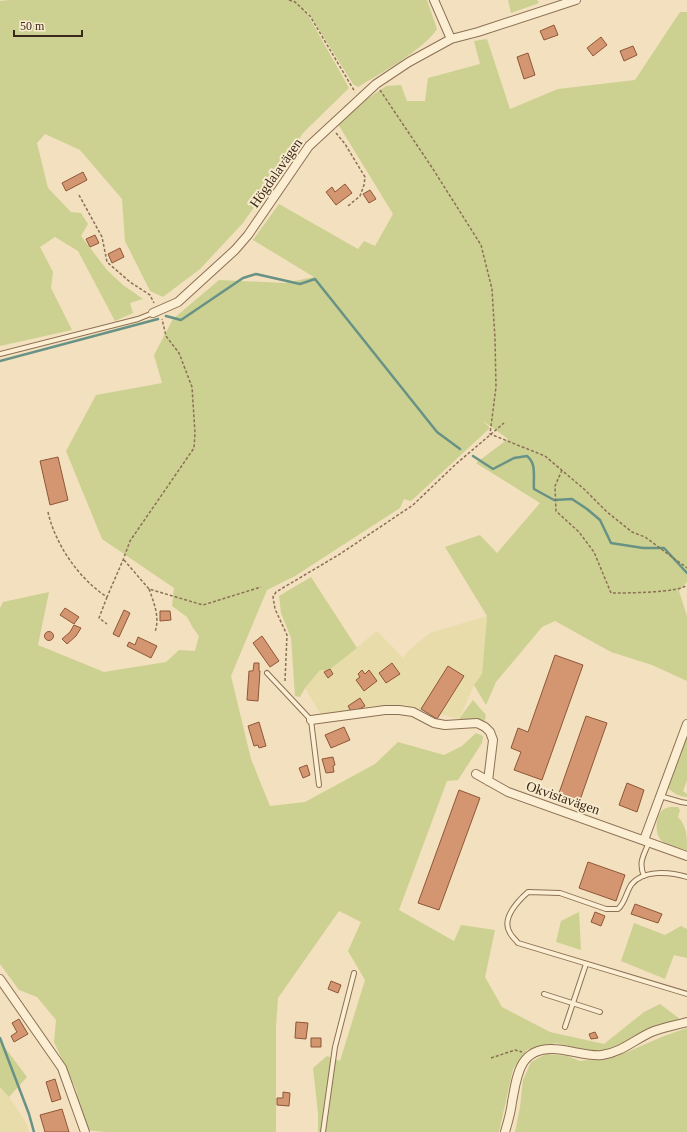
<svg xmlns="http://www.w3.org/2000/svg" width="687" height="1132" viewBox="0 0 687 1132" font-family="Georgia,serif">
	<rect width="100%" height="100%" fill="#f2e0be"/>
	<path fill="#e8dcab" d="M487 616 482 674 474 685 459 719 404 705 371 706 348 713H320L305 688 320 670H329L377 631 403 658 409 650 430 633Z
		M0 1087 9 1097 27 1124 29 1132H0Z"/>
	<path fill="#ccd191" d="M10 0H427L437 29C423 50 381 73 358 87L353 84 308 12 304 8 349 88 303 133 278 173 243 223 200 269 163 297 150 291 125 241 122 199 80 150 45 134 37 143 48 188 71 212 81 213 88 224 81 236 107 270 123 285 143 299 130 303 133 313 115 321 78 251 55 237 40 247 53 272 51 288 72 330 0 346V1Z
		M508 0H537L539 3 511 13Z
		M680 12H687V582L679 591 687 616V681L652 665 611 652 555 621 542 627 496 682 486 705 474 685 482 674 487 616 445 547 480 535 497 553 540 503 476 463 508 439 483 421 490 428 411 501 404 499 400 508 295 576 267 590 231 676 251 759 270 806 305 802 375 764 398 742 444 755 462 746 476 733 483 736 482 743 458 780 447 781 399 910 454 941 461 925 495 930 485 977 502 1007 550 1032 604 1044 644 1012 660 1004 680 1019 647 1029 621 1046 605 1052 589 1051 556 1043 527 1050 513 1069 499 1132H318V1113L313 1068 327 1056 340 1061 365 980 348 951 361 922 339 911 278 998 276 1027V1132H105L85 1130 76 1089 54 1042 56 1020 37 997 19 990 0 964V608L3 602 49 592 38 645 104 672 166 662 179 650 195 651 199 636 193 628 187 617 172 606 174 588 102 539 66 451 96 395 162 383 154 355 173 319 219 280 285 283 314 277 253 240 279 204 358 249 364 241 375 246 393 214 338 124 367 99 386 86 401 85 407 101H425L428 78 480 64 474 41 487 39 510 109 558 89 635 80Z
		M311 577 357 648 329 670H320L305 688 300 697 295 696 291 638 281 613 279 596Z
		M473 700 486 715 484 724 459 719Z
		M687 732V780L683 791 687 794V797C680 797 673 793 668 788Z
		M670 807H678L680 810 678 817C687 826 687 837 687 850 680 848 670 846 663 842 655 836 655 821 660 813 662 809 666 808 670 807Z
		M579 912 581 950 556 942 561 921Z
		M634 923 665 935 681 926 687 929V958L674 955 665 979 621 961Z
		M687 1028V1132H515L520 1107 523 1080 531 1062 546 1054 567 1056 580 1061 618 1056 664 1036Z
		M0 1041 27 1077 9 1097 0 1087Z"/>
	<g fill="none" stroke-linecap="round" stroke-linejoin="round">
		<path stroke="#689286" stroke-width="2.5" d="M166 316 181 320 243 278 256 274 300 284 315 279 437 432 460 449
			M0 361 158 319
			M473 456 493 469 514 458 527 456C537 464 533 477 534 489L554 500 572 499 587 509 600 520 611 543 643 548H664L687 573
			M0 1038 29 1114 34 1132"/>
	</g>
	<path fill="#d49670" stroke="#8e5738" d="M554 25 558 35 544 40 540 31Z
		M601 37 607 45 593 56 587 48Z
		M633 46 637 55 624 61 620 51Z
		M528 53 535 75 524 79 517 57Z
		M83 172 87 180 66 191 62 183Z
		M345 184 352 193 336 205 326 192 332 187 335 192Z
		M370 190 376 199 369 203 363 194Z
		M95 235 99 243 90 247 86 239Z
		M120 248 124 257 112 263 108 254Z
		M58 457 68 500 50 505 40 461Z
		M65 608 79 617 74 624 60 615Z
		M124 610 130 613 119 637 113 634Z
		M160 611H170L171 620 160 621Z
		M74 625 81 628 76 636 67 644 62 639 70 632Z
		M44.5 636a4.5 4.5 0 1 1 9 0a4.5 4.5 0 1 1-9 0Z
		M262 636 279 661 270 667 253 643Z
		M138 637 157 646 151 658 127 646 129 642 135 645Z
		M555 655 583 665 542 780 514 770 521 752 511 748 518 728 528 732Z
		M254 663H259V671H260L258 701 247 700 249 671H253Z
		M392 663 400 674 386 683 379 673Z
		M448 666 464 676 437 719 421 709Z
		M330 669 333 674 328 678 324 672Z
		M362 670 365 674 369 670 377 681 364 691 356 680 360 677 358 674Z
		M360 698 365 706 352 713 348 706Z
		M586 716 607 723 580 800 559 793Z
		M259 722 266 746 259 748 258 745 254 746 248 726Z
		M344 727 350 740 331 748 325 735Z
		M333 757 335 765 333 766 334 772 326 773 322 759Z
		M307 765 310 775 303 778 299 768Z
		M627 783 644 790 637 812 619 805Z
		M459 790 480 798 439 910 418 903Z
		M588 862 625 875 616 901 579 888Z
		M635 904 662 914 658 923 631 914Z
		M595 912 605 916 601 926 591 922Z
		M331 981 341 985 338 993 328 989Z
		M19 1019 28 1034 14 1042 11 1036 17 1032 12 1023Z
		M296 1022 308 1023 306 1039 295 1038Z
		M595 1032 598 1038 591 1039 589 1034Z
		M311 1038H321V1047H311Z
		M55 1079 61 1099 52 1102 46 1082Z
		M283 1092 290 1093 289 1106 277 1105V1098H283Z
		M62 1109 69 1132H45L40 1115Z"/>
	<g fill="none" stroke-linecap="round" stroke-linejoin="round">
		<defs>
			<path id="service" d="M0 354 138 319 153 313
				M267 673 311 720 319 785
				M660 796 681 802 687 803
				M644 876C638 862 644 855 649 842
				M687 877C671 872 643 869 631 885 626 893 625 903 618 909H606L560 893 528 892C518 901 501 919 510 933 512 937 516 940 518 943L687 994
				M544 994 600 1012
				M565 1027 586 964
				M323 1132 335 1047 354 973"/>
			<path id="minor" d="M434 0 451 39
				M153 313 178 302 235 250 248 235 309 146 376 84 409 62 451 39 478 32 576 0
				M311 720 385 710H399L413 712 434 723 445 725 477 723 485 727 490 732 493 740 488 781
				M476 774 508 792 687 856
				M644 840 687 724
				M0 979 62 1068 85 1132
				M505 1132C508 1122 511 1112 512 1102 517 1076 519 1048 553 1049 567 1049 589 1057 602 1055 623 1052 636 1038 654 1031 664 1027 676 1025 687 1022"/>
		</defs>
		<use href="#service" stroke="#8c7055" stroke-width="6"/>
		<use href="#minor" stroke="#8c7055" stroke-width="10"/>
		<path stroke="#8c7055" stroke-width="1.5" stroke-dasharray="3 2" stroke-linecap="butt" d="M289 0 295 2 310 16 355 92
			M380 90 433 169 481 245 492 289 495 339 496 387 490 434 545 456 584 489 607 512 632 532 645 537 687 568
			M336 133 345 144 365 177 364 185 360 196 348 206
			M79 195 102 237 107 262 130 282 150 295 154 303
			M562 470 555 486 556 511 579 532 594 552 611 593C624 593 679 593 687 585
			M48 512C55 544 79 579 107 597L123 560 130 541 194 448 195 433 192 387 179 353 166 336 162 319
			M124 560 149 589 203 605 261 587
			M149 589C154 603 160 617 155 632
			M107 597 99 618 107 624
			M285 681 287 635 275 609 273 597 276 592 340 554 413 505 456 464 504 423
			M491 1058 515 1050 522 1052"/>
		<use href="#service" stroke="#fceed2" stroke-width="4"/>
		<use href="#minor" stroke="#fceed2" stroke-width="8"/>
	</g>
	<g text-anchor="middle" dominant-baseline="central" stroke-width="4" stroke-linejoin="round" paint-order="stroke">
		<g font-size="14" fill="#3a291b" stroke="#f9ebce">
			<text transform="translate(276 173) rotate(-55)">Högdalavägen</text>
			<text transform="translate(563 798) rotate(19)">Okvistavägen</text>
		</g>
	</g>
	<path d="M14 30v6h68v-6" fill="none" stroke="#3a291b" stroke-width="2"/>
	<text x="20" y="30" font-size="12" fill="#3a291b" stroke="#f9ebce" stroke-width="3" paint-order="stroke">50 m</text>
</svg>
